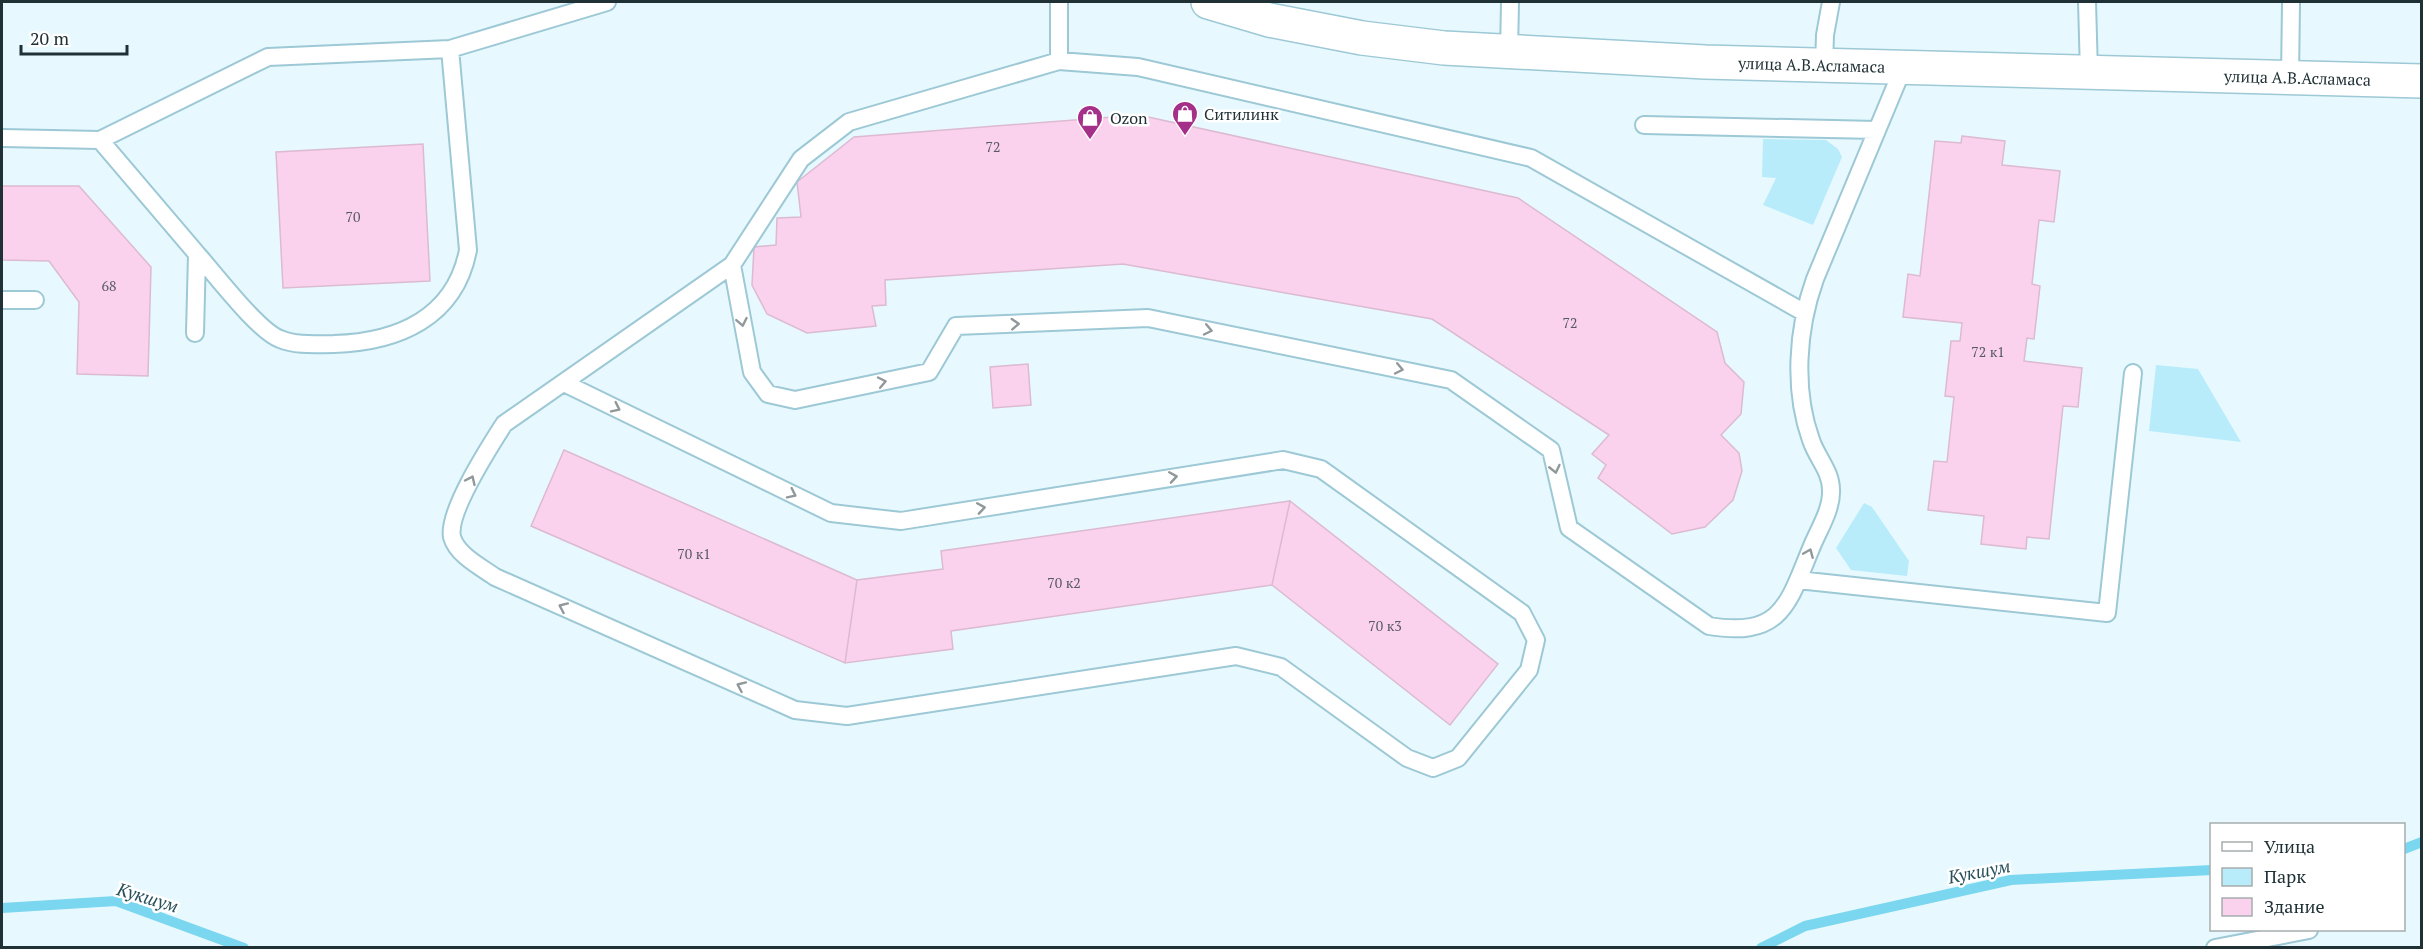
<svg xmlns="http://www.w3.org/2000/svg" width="2423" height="949" viewBox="0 0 2423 949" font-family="'PT Serif',serif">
	<rect width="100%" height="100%" fill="#e7f9fe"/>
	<path fill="#b8ecfb" d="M1763 139 1826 140 1838 149 1842 157 1813 225 1763 205 1776 178 1762 177Z
		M2156 365 2198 369 2241 442 2149 431Z
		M1864 503 1872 507 1909 561 1907 576 1851 570 1836 548Z"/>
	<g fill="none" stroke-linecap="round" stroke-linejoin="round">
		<path stroke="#7bd6ef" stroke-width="10" d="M2404 849 2422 842
			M2 908 116 901 244 948
			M1761 948 1805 926 2011 880 2212 870"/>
	</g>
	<path fill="#fad2ed" stroke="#dcbad1" stroke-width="1.5" d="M1139 115 1518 198 1717 332 1725 363 1744 382 1741 414 1721 435 1739 453 1742 471 1733 500 1705 527 1672 534 1598 478 1606 465 1592 454 1609 435 1432 319 1123 264 885 280 886 305 872 306 876 326 807 333 767 314 752 285 754 247 776 245 777 218 801 217 797 182 854 137Z
		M1962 136 2005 141 2002 165 2060 171 2054 222 2039 220 2032 284 2040 286 2034 339 2027 338 2024 361 2082 368 2078 407 2063 406 2049 539 2027 537 2026 549 1981 544 1984 516 1928 510 1934 461 1947 462 1954 397 1945 396 1951 341H1960L1962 323 1903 317 1908 274 1920 276 1935 141 1961 143Z
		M423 144 430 281 283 288 276 152Z
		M2 186H79L151 267 148 376 77 374 79 302 49 261 2 260Z
		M1028 364 1031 405 993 408 990 367Z
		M564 450 857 580 845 663 531 526Z
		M1290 501 1498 664 1450 725 1272 585Z
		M1290 501 1272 585 951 631 953 649 845 663 857 580 943 569 941 551Z"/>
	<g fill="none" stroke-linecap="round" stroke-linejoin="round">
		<defs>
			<path id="service" d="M2087 2 2089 73
				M1509 52 1510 2
				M1059 61V2
				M1824 65 1825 35 1831 2
				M2290 78 2291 3
				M1644 125 1877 130
				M2 138 100 140 197 254 195 333
				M100 140 268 57 450 49 607 2
				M197 254C215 274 258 331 280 339 297 346 316 344 334 344 398 342 455 318 468 250L450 49
				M732 265 752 372 768 394 795 400 929 372 956 326 1148 318 1451 380 1551 450 1569 528 1709 626C1783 638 1788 603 1812 546 1819 529 1832 509 1831 490 1831 471 1817 458 1811 440 1793 390 1797 329 1815 279L1903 68
				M2 300H35
				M564 383 831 513 901 521 1283 460 1321 469 1522 613 1536 640 1529 670 1458 758 1433 768 1407 758 1281 667 1236 656 847 716 795 710 495 577C481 567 457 555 452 537 447 512 490 446 504 424L732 265 801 159 849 122 1059 61 1138 67 1531 158 1805 313
				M1798 580 2107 613 2133 373
				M2215 948 2309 930"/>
			<g id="minor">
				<path id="s1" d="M1208 2 1269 20 1362 38 1444 48 1705 62 2422 81"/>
			</g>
		</defs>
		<use href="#service" stroke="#9dc8d5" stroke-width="20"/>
		<use href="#minor" stroke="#9dc8d5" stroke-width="36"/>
		<use href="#service" stroke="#fff" stroke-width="16"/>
		<use href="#minor" stroke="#fff" stroke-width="33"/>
	</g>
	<defs><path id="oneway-chevron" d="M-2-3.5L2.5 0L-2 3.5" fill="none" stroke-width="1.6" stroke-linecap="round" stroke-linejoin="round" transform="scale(1.5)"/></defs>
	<g stroke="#90989a">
		<use href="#oneway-chevron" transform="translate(742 322) rotate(79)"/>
		<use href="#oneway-chevron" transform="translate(1015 324) rotate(-3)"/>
		<use href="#oneway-chevron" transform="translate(1208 330) rotate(12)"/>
		<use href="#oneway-chevron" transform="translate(1399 369) rotate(12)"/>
		<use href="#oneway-chevron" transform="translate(882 382) rotate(-12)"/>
		<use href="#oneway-chevron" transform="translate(616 408) rotate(26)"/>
		<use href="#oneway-chevron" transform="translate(1555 469) rotate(77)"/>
		<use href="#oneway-chevron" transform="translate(1173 477) rotate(-9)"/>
		<use href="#oneway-chevron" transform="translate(471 480) rotate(-65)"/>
		<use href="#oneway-chevron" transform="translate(792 494) rotate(26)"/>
		<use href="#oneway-chevron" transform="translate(981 508) rotate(-9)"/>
		<use href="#oneway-chevron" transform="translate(1809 553) rotate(-67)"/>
		<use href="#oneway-chevron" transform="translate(563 607) rotate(-156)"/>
		<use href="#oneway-chevron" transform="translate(741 686) rotate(-156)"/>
	</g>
	<defs>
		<symbol id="shop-pin" viewBox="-11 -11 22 30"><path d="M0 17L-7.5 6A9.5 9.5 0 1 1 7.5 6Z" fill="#a4308a" stroke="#fff"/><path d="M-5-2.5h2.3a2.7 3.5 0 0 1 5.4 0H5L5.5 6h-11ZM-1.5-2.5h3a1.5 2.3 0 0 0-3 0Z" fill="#fff"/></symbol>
	</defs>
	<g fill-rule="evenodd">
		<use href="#shop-pin" x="1170" y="99" width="30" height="40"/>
		<use href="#shop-pin" x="1075" y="103" width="30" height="40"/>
	</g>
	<g text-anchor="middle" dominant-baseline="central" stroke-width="5" stroke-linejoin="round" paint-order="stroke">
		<g font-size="14" fill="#565964">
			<text x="993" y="146">72</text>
			<text x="353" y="216">70</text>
			<text x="109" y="285">68</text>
			<text x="1570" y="322">72</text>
			<text x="1988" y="351">72 к1</text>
			<text x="694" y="553">70 к1</text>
			<text x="1064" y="582">70 к2</text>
			<text x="1385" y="625">70 к3</text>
		</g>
		<g font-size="16" fill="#203136" stroke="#fff">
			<text stroke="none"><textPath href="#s1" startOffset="609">улица А.В.Асламаса</textPath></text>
			<text stroke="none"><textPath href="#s1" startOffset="1095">улица А.В.Асламаса</textPath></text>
		</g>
		<g font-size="16" fill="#203136" stroke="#fff" text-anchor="start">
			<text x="1204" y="114">Ситилинк</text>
			<text x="1110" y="118">Ozon</text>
		</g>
		<g font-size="18" font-style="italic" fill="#27505b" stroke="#fff">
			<text transform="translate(1979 871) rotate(-11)">Кукшум</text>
			<text transform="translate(148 897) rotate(17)">Кукшум</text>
		</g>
	</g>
	<rect width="2423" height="949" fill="none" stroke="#203136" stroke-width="6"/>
	<rect x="2210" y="823" width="195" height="108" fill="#ffffff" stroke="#a6adaf" stroke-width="1.5"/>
	<rect x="2222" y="842" width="30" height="9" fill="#ffffff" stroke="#a6adaf" stroke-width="1.5"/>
	<text x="2264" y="853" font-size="18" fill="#203136">Улица</text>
	<rect x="2222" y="868" width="30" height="18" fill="#b8ecfb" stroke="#a6adaf" stroke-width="1.5"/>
	<text x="2264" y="883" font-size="18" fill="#203136">Парк</text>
	<rect x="2222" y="898" width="30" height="18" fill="#fad2ed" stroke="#a6adaf" stroke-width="1.5"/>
	<text x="2264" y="913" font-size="18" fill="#203136">Здание</text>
	<path d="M21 45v9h106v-9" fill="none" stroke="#203136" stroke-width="3"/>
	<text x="30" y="45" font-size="18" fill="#203136" stroke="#ffffff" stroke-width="4.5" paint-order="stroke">20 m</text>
</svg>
